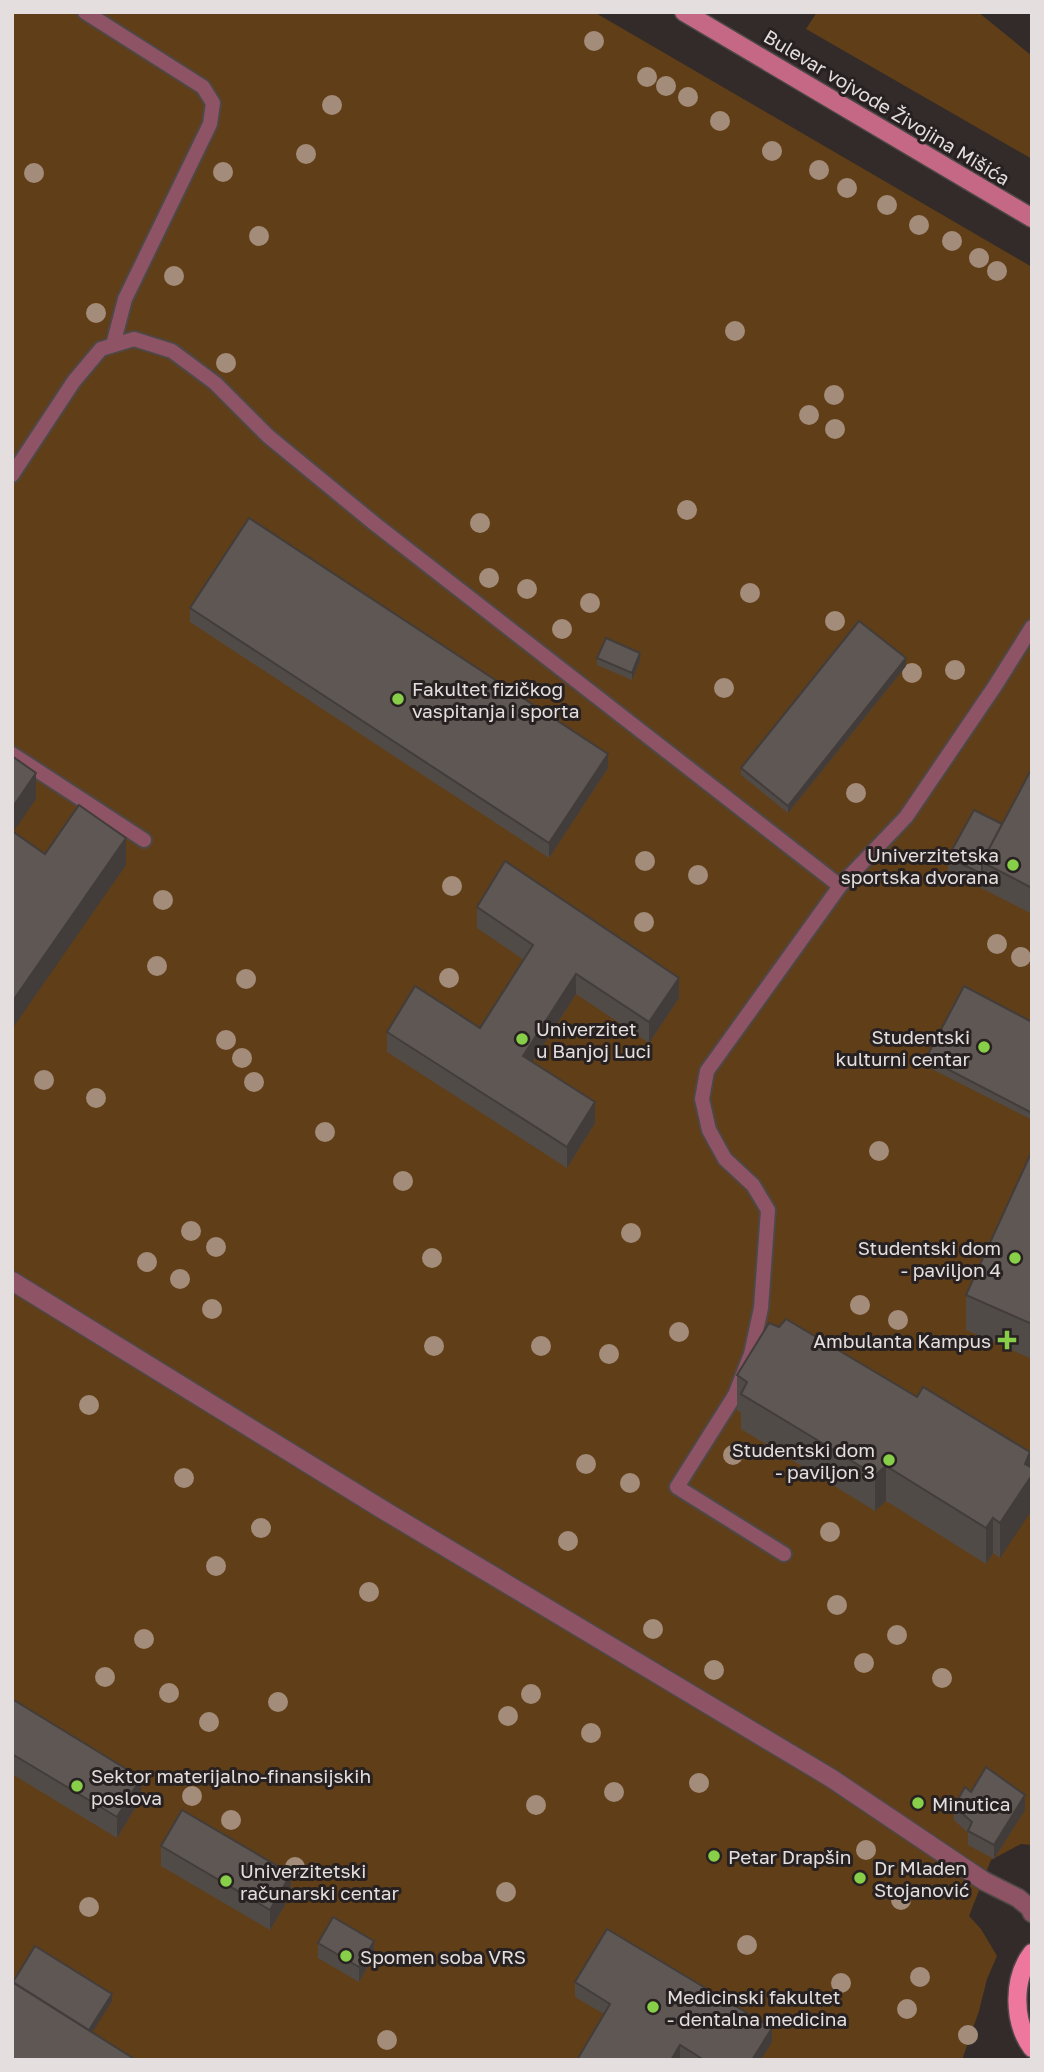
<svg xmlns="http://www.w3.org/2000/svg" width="1044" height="2072" viewBox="0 0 1044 2072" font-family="'Golos Text',sans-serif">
	<rect width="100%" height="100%" fill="#322b2a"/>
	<path fill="#603e17" d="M12 12H594L1032 267V1845L1021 1844 991 1860 969 1916 981 1929 997 1956 987 1979 979 2011 962 2060H12Z
		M817 12H978L1032 56V159L806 29Z"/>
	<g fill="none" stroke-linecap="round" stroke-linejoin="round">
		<defs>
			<path id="lane" d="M85 12 203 87 213 103 210 124 125 299 113 345
				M12 475 74 381 101 349 134 339 172 351 215 383 268 436 375 524 840 886
				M12 754 144 840
				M784 1554 677 1487 735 1395 751 1354 761 1308 768 1210 753 1185 725 1159 709 1130 702 1099 707 1071 840 886 906 817 995 686 1032 627"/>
			<path id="street" d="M12 1281 385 1511 831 1778 984 1881 1018 1898 1030 1908 1032 1913"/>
			<path id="secondary" d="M684 12 1032 218"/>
			<path id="primary" d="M1032 1953C1012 1979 1013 2022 1032 2048"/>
		</defs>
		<use href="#lane" stroke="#4e4847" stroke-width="18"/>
		<use href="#street" stroke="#4e4847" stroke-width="21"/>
		<use href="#secondary" stroke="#4e4847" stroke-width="21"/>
		<use href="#primary" stroke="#4e4847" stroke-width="21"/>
		<use href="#lane" stroke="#8e5465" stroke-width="14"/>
		<use href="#street" stroke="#8e5465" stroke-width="18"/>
		<use href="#secondary" stroke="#c46885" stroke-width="18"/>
		<use href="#primary" stroke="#ed779d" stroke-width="18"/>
	</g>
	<g fill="#a38d7a">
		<circle cx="594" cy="41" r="10"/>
		<circle cx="647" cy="77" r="10"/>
		<circle cx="666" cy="86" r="10"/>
		<circle cx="688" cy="97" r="10"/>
		<circle cx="332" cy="105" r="10"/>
		<circle cx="720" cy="121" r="10"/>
		<circle cx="772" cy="151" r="10"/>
		<circle cx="306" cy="154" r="10"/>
		<circle cx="819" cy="170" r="10"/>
		<circle cx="223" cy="172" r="10"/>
		<circle cx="34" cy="173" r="10"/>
		<circle cx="847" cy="188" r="10"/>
		<circle cx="887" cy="205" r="10"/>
		<circle cx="919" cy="225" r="10"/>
		<circle cx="259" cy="236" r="10"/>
		<circle cx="952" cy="241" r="10"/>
		<circle cx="979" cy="258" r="10"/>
		<circle cx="997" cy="271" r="10"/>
		<circle cx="174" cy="276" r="10"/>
		<circle cx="96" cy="313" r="10"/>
		<circle cx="735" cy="331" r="10"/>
		<circle cx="226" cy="363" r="10"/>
		<circle cx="834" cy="395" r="10"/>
		<circle cx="809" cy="415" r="10"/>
		<circle cx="835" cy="429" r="10"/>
		<circle cx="687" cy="510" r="10"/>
		<circle cx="480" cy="523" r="10"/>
		<circle cx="489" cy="578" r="10"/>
		<circle cx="527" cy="589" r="10"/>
		<circle cx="750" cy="593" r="10"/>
		<circle cx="590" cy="603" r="10"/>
		<circle cx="835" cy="621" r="10"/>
		<circle cx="562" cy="629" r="10"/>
		<circle cx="955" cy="670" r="10"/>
		<circle cx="912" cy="673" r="10"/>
		<circle cx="724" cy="688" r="10"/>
		<circle cx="856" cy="793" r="10"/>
		<circle cx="645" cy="861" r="10"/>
		<circle cx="698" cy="875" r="10"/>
		<circle cx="452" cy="886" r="10"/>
		<circle cx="163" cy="900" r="10"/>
		<circle cx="644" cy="922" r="10"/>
		<circle cx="997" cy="944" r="10"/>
		<circle cx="1021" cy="957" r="10"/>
		<circle cx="157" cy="966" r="10"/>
		<circle cx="449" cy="978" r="10"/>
		<circle cx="246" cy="979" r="10"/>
		<circle cx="226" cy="1040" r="10"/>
		<circle cx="242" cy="1058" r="10"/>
		<circle cx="44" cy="1080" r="10"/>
		<circle cx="254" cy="1082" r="10"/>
		<circle cx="96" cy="1098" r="10"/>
		<circle cx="325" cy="1132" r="10"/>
		<circle cx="879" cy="1151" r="10"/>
		<circle cx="403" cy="1181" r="10"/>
		<circle cx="191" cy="1231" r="10"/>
		<circle cx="631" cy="1233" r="10"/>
		<circle cx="216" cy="1247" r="10"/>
		<circle cx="432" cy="1258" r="10"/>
		<circle cx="147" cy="1262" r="10"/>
		<circle cx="180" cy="1279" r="10"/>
		<circle cx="860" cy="1305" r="10"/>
		<circle cx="212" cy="1309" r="10"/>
		<circle cx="898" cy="1320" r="10"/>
		<circle cx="679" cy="1332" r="10"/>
		<circle cx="434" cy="1346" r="10"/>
		<circle cx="541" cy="1346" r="10"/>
		<circle cx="609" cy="1354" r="10"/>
		<circle cx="89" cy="1405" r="10"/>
		<circle cx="733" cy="1455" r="10"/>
		<circle cx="586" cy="1464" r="10"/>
		<circle cx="184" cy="1478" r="10"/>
		<circle cx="630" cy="1483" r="10"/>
		<circle cx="261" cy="1528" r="10"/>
		<circle cx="830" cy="1532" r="10"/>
		<circle cx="568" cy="1541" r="10"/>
		<circle cx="216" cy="1566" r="10"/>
		<circle cx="369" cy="1592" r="10"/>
		<circle cx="837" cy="1605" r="10"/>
		<circle cx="653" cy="1629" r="10"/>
		<circle cx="897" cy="1635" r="10"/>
		<circle cx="144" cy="1639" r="10"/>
		<circle cx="864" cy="1663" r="10"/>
		<circle cx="714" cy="1670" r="10"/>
		<circle cx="105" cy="1677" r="10"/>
		<circle cx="942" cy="1678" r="10"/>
		<circle cx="169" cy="1693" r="10"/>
		<circle cx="531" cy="1694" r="10"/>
		<circle cx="278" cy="1702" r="10"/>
		<circle cx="508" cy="1716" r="10"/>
		<circle cx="209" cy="1722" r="10"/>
		<circle cx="591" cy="1733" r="10"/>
		<circle cx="699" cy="1783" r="10"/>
		<circle cx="614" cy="1792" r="10"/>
		<circle cx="192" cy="1796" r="10"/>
		<circle cx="536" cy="1805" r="10"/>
		<circle cx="231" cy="1820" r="10"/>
		<circle cx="866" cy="1850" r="10"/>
		<circle cx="295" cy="1867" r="10"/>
		<circle cx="506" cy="1892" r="10"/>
		<circle cx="901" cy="1900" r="10"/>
		<circle cx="89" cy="1907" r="10"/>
		<circle cx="747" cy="1945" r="10"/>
		<circle cx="920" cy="1977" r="10"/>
		<circle cx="841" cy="1983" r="10"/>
		<circle cx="907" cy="2009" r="10"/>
		<circle cx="968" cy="2035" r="10"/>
		<circle cx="387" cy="2040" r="10"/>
	</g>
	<path fill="#514b48" d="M190 608 608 768 549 858 190 622Z
		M597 658 640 660 632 680 597 665Z
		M906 666 788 813 741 775V768Z
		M1032 768V914L948 871V857L1002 824Z
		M477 907 679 998 649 1043 576 994 533 1062 595 1123 567 1168 387 1052V1032L480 1028 524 960 477 928Z
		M1032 1022V1120L926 1066V1058Z
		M1032 1151V1359L966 1330V1295Z
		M779 1327 917 1397 1030 1452 1000 1558 993 1553 986 1564 886 1501 875 1511 741 1429V1413L737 1410V1375Z
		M12 1699 141 1798 117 1838 12 1774Z
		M971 1792 1025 1810 994 1859 968 1845V1833L954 1820V1806Z
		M161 1846 291 1895 270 1930 161 1866Z
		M318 1943 374 1955 359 1982 318 1958Z
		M575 1982 772 2042 761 2060H577L604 2014 575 1997Z"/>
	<path fill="#423d3b" d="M640 653V660L632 680V673Z
		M906 658V666L788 813V806Z
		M608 754V768L549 858V843Z
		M36 773V799L12 834V808Z
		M126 838V865L12 1029V1002Z
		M576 974V994L523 1077V1056Z
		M679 978V998L649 1043V1022Z
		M595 1102V1123L567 1168V1147Z
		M1030 1452V1477L1032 1475V1510L1000 1558V1523Z
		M886 1466V1501L875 1511V1475Z
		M993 1518V1553L986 1564V1528Z
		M141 1778V1798L117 1838V1817Z
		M1025 1795V1810L994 1859V1845Z
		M291 1874V1895L270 1930V1910Z
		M374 1941V1955L359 1982V1967Z
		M112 1994V2001L80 2052V2044Z
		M772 2028V2042L761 2060H752Z
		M680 2045V2060H671Z"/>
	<path fill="#5e5754" stroke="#423d3b" stroke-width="2" d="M249 518 608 754 549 843 190 608Z
		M859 621 906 658 788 806 741 768Z
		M606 638 640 653 632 673 597 658Z
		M12 756 36 773 12 808Z
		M1032 768V888L982 862Z
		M79 805 126 838 12 1002V831L45 854Z
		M974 810 1002 824 982 862V874L948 857Z
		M505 861 679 978 649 1022 576 974 523 1056 595 1102 567 1147 387 1032 415 986 480 1028 533 945 477 907Z
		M964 986 1032 1022V1113L926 1058Z
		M1032 1151V1324L966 1295Z
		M786 1319 917 1397 923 1387 1030 1452 1025 1464 1032 1468V1475L1000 1523 993 1518 986 1528 886 1466 875 1475 741 1394 747 1382 737 1375 769 1323 779 1327Z
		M12 1699 141 1778 117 1817 12 1754Z
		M986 1767 1025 1795 994 1845 968 1831 972 1822 954 1806 965 1787 971 1792Z
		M182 1810 291 1874 270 1910 161 1846Z
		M333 1917 374 1941 359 1967 318 1943Z
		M607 1929 772 2028 752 2060H704L680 2045 671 2060H577L610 2004 575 1982Z
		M35 1946 112 1994 89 2030 13 1982Z
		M12 1982 136 2060H12Z"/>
	<g fill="#88cf49" stroke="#282121" stroke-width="2.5">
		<circle cx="398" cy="699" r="7"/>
		<circle cx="1013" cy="865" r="7"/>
		<circle cx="522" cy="1039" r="7"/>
		<circle cx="984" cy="1047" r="7"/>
		<circle cx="1015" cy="1258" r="7"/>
		<path d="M1003.5 1329.5h7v7h7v7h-7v7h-7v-7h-7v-7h7z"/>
		<circle cx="889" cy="1460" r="7"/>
		<circle cx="77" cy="1786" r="7"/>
		<circle cx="918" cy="1803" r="7"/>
		<circle cx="714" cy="1856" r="7"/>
		<circle cx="860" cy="1878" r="7"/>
		<circle cx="226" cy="1881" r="7"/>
		<circle cx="346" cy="1956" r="7"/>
		<circle cx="653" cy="2007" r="7"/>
	</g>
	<g text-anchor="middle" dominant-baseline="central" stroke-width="6" stroke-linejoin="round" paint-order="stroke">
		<g font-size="19" fill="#e4dfde" stroke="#282121">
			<text transform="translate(887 107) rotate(31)">Bulevar vojvode Živojina Mišića</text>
		</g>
		<g font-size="19" fill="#e4dfde" stroke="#282121" text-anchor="start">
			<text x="412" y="688">Fakultet fizičkog<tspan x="412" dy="22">vaspitanja i sporta</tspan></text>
			<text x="999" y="854" text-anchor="end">Univerzitetska<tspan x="999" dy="22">sportska dvorana</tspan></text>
			<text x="536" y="1028">Univerzitet<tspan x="536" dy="22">u Banjoj Luci</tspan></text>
			<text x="970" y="1036" text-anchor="end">Studentski<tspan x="970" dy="22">kulturni centar</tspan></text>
			<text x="1001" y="1247" text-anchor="end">Studentski dom<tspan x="1001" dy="22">- paviljon 4</tspan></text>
			<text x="991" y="1340" text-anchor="end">Ambulanta Kampus</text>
			<text x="875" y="1449" text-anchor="end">Studentski dom<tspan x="875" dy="22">- paviljon 3</tspan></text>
			<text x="91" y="1775">Sektor materijalno-finansijskih<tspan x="91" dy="22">poslova</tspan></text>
			<text x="932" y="1803">Minutica</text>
			<text x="728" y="1856">Petar Drapšin</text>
			<text x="874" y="1867">Dr Mladen<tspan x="874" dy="22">Stojanović</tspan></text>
			<text x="240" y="1870">Univerzitetski<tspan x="240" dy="22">računarski centar</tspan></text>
			<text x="360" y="1956">Spomen soba VRS</text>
			<text x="667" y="1996">Medicinski fakultet<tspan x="667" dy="22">- dentalna medicina</tspan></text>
		</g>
	</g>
	<rect width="1044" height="2072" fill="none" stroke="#e4dfde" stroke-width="28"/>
</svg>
